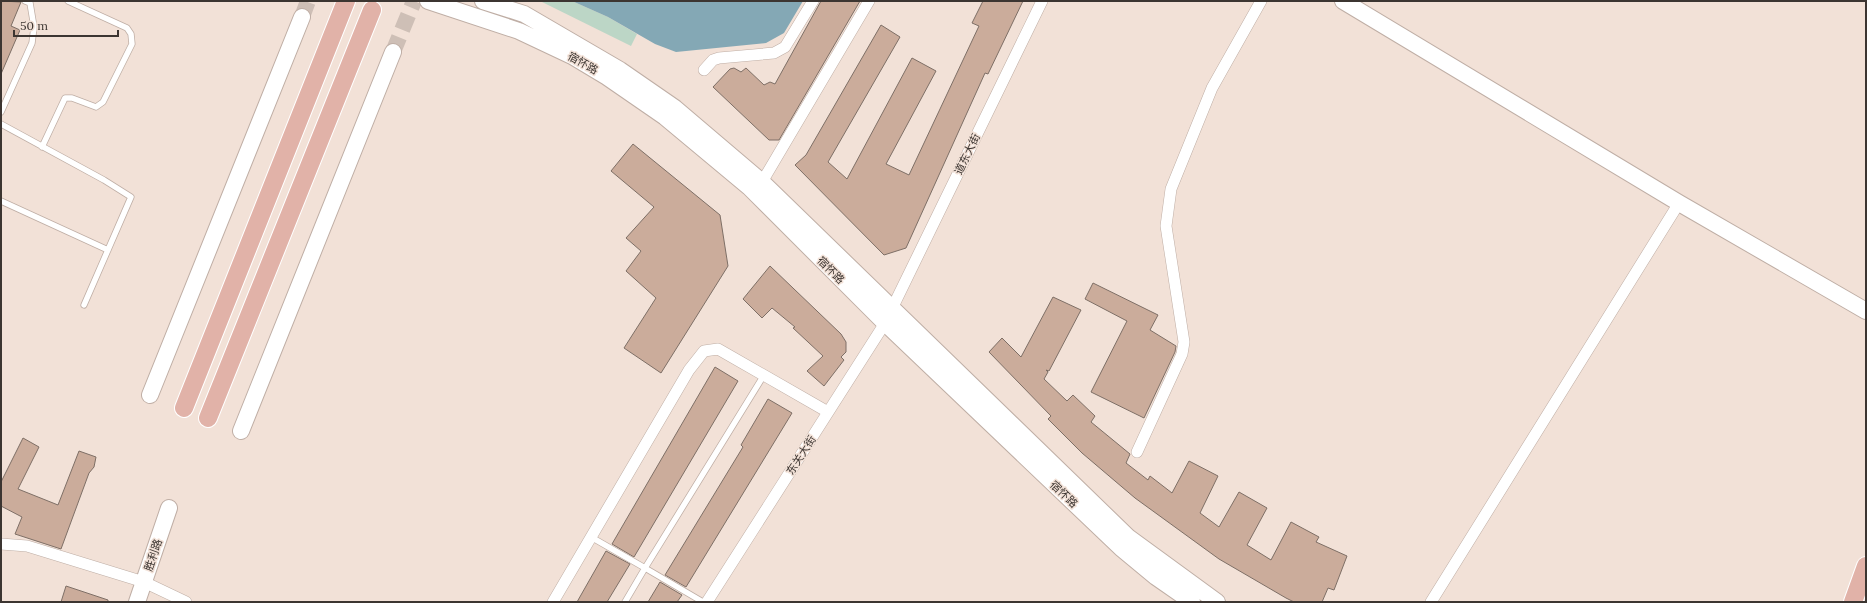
<svg xmlns="http://www.w3.org/2000/svg" width="1867" height="603" viewBox="0 0 1867 603" font-family="Lora,'Noto Sans SC',serif">
	<rect width="100%" height="100%" fill="#f2e1d7"/>
	<path fill="#bcd6c6" d="M540 1H572L608 17 637 34 631 46Z"/>
	<path fill="#84a8b5" d="M572 1H803L784 33 766 43 676 52 655 44 608 17Z"/>
	<path fill="#cbac9b" stroke="#7e6f66" d="M1 1 21 2 11 26 20 30 1 74Z
		M821 1H860L779 140H769L713 87 730 69 734 68 741 72 746 68 764 85 770 82 775 84Z
		M983 1H1023L988 74 985 73 906 248 884 255 795 165 806 155 881 25 900 37 828 162 847 179 912 58 936 71 886 164 909 175 979 26 972 23Z
		M633 144 720 215 728 266 661 373 624 348 656 298 626 271 641 251 626 238 654 207 611 171Z
		M770 266 841 334 846 342V352L841 357 844 360 824 386 807 371 823 356 793 328 795 327 772 308 762 318 743 299Z
		M1093 283 1158 315 1150 330 1176 346 1175 352 1144 418 1091 392 1127 321 1085 299Z
		M1053 297 1081 310 1049 371 1046 370 1048 372 1044 379 1067 401 1073 395 1095 416 1091 422 1130 454 1126 463 1148 480 1150 476 1172 493 1189 461 1218 476 1200 513 1219 527 1239 492 1267 508 1247 545 1271 560 1291 522 1319 537 1316 542 1347 556 1334 590 1328 588 1322 602H1294L1286 598 1219 559 1135 498 1082 453 1048 419 1051 416 989 352 1002 338 1021 357Z
		M715 367 738 381 634 557 612 544Z
		M768 399 792 413 686 587 665 575 743 447 741 445Z
		M23 438 39 447 18 489 58 505 79 451 96 457 94 467 89 473 61 549 15 534 22 517 1 506V482Z
		M606 551 630 564 607 602H577Z
		M660 582 682 595 677 602H648Z
		M66 586 108 600V602H61Z"/>
	<g fill="none" stroke-linecap="round" stroke-linejoin="round">
		<path stroke="#cebfb6" stroke-width="16" stroke-dasharray="16 8" stroke-linecap="butt" d="M302 17 308 1
			M393 52 414 1"/>
		<defs>
			<path id="lane" d="M1 112 32 43 34 27 30 3 25 1
				M1 124 104 180 131 197 84 305
				M42 147 65 98H72L96 107 103 102 132 44 131 34 127 28 68 1
				M1 201 108 250
				M591 537 645 568 764 375
				M625 602 645 568 703 602"/>
			<path id="street" d="M704 70 713 60 719 58 774 53 785 47 813 1
				M762 182 869 1
				M1137 452 1182 354 1184 342 1166 226 1171 189 1212 88 1261 1
				M1 544 27 546 144 582 186 602
				M553 602 689 370 704 351 718 349 828 412
				M707 602 885 323 1042 1
				M1431 602 1679 203"/>
			<path id="secondary" d="M428 1 519 31 572 56 607 77 665 117 749 187 885 323 1121 548 1156 577 1192 602
				M483 1 524 14 620 70 675 108 762 182 1128 537 1217 602
				M1343 1 1679 203 1866 311
				M150 395 302 17
				M241 431 393 52
				M137 602 169 508"/>
			<path id="primary" d="M184 408 346 1
				M208 418 372 10
				M1853 602 1866 566"/>
		</defs>
		<use href="#lane" stroke="#bfaea5" stroke-width="7"/>
		<use href="#street" stroke="#bfaea5" stroke-width="12"/>
		<use href="#secondary" stroke="#bfaea5" stroke-width="18"/>
		<use href="#primary" stroke="#fff" stroke-width="20"/>
		<use href="#lane" stroke="#fff" stroke-width="5.5"/>
		<use href="#street" stroke="#fff" stroke-width="11"/>
		<use href="#secondary" stroke="#fff" stroke-width="16"/>
		<use href="#primary" stroke="#e1b2a8" stroke-width="18"/>
	</g>
	<g text-anchor="middle" dominant-baseline="central" stroke-width="3" stroke-linejoin="round" paint-order="stroke">
		<g font-size="11" fill="#3c3531" stroke="#f2e1d7">
			<text transform="translate(583 63) rotate(29)">宿怀路</text>
			<text transform="translate(967 154) rotate(-64)">道东大街</text>
			<text transform="translate(831 270) rotate(45)">宿怀路</text>
			<text transform="translate(801 455) rotate(-57)">东关大街</text>
			<text transform="translate(1064 494) rotate(44)">宿怀路</text>
			<text transform="translate(153 555) rotate(-71)">胜利路</text>
		</g>
	</g>
	<rect width="1867" height="603" fill="none" stroke="#3c3531" stroke-width="4"/>
	<path d="M14 30v6h104v-6" fill="none" stroke="#3c3531" stroke-width="2"/>
	<text x="20" y="30" font-size="12" fill="#3c3531" stroke="#f2e1d7" stroke-width="3" paint-order="stroke">50 m</text>
</svg>
